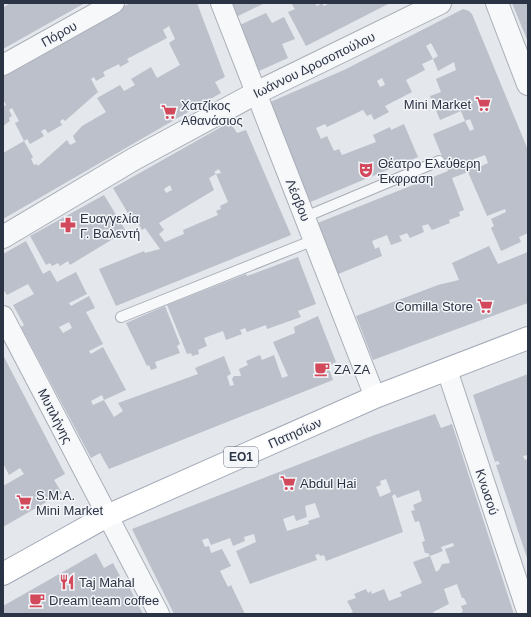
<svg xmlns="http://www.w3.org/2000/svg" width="531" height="617" viewBox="0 0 531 617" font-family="Arial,sans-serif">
	<rect width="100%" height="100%" fill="#e4e7ec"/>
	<path fill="#bbc0ca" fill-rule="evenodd" d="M10 3H85L3 49V8Z
		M130 3H197L225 77 215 82 221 93 3 219V153L24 141 33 157 31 159 34 165 37 164 38 166 67 140 70 145 76 142 73 136 82 126 106 112 97 98 120 85 124 91 135 85 131 79 151 67 157 78 180 65 169 43 175 39 169 26 163 30 167 38 127 59 129 62 120 67 119 64 103 72 105 76 96 81 94 77 91 79 98 92 65 121 63 119 60 121 62 125 48 133 45 129 41 131 44 136 30 144 27 139 24 141 15 123 19 121 12 108 9 110 12 116 9 118 10 121 3 126V107L6 105 3 99V75Z
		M227 3H265L236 17Z
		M291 3H315L317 6 322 3 324 6 330 3H390L306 46 288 12 295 9Z
		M512 3H528V42Z
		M463 9 469 11 472 14 528 150V233L519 237 521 242 501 251 491 228 494 226 491 219 506 212 505 209 487 216 468 172 452 178 464 210 459 212 460 216 449 220 450 223 432 230 428 224 422 226 424 232 410 238 407 233 399 236 402 241 391 245 387 235 372 241 375 249 379 247 382 256 336 275 315 224 448 171 433 134 465 121 470 131 474 129 470 119 465 121 461 111 440 120 430 96 441 92 436 79 456 70 454 62 438 71 433 59 438 56 431 43 426 46 433 59 422 64 425 70 406 80 412 92 385 106 389 112 374 120 371 114 367 116 363 110 327 127 325 124 316 128 321 139 327 136 334 151 339 149 342 155 376 142 373 135 390 127 391 130 404 124 418 157 308 203 268 103 344 70ZM382 78 385 85 380 87 377 81ZM485 155 488 163 477 168 474 159Z
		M266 13 272 23 284 17 295 39 282 44 288 58 259 71 251 52 249 54 243 41 246 39 240 25Z
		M230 122 237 133 246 130 291 235 116 306 99 269 144 251 145 253 160 249 145 228 142 230 138 223 135 225 113 188ZM219 169 221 173 216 174 228 202 220 206 221 209 216 211 218 215 183 230 184 234 165 242 159 234 164 230 159 223 214 190 209 178 216 174 214 172ZM170 185 172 190 166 193 164 189Z
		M104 195 126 231 70 265 68 261 60 266 58 263 52 266 50 263 46 265 30 236Z
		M26 241 43 274 50 270 57 282 76 272 87 294 69 303 71 306 89 296 95 308 86 312 103 344 89 351 91 354 103 347 126 390 104 400 102 395 91 401 93 405 104 400 114 417 123 411 118 403 198 374 195 368 224 356 231 374 227 376 230 386 234 385 232 379 234 376H241L239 369 248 365 246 361 260 355 262 360 274 355 282 378 288 376 273 342 295 333 294 327 318 316 336 362 328 366 333 380 109 469 100 453 91 458 21 327 24 325 13 305 34 294 28 284 7 295 3 289V254ZM69 322 72 328 63 333 59 327Z
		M489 246 498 264 528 252V303L373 360 356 316 438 285 459 280 452 263Z
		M298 257 316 304 298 311 301 317 267 329 266 325 247 332 245 328 240 330 242 334 226 340 223 331 204 338 207 346 198 350 199 354 192 356 191 353 187 354 167 305 246 274 247 276Z
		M165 306 180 344 177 346 180 353 155 362 157 368 151 370 149 365 147 366 126 323Z
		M3 355 65 474 54 480 62 493 3 527V486L24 474 20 468 9 475 3 463Z
		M528 374V455L523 456 525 460 528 459V561L496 465 500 464 498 461 495 462 473 395Z
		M435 414 441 428 452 424 514 614H460L463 611 461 606 467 604 464 598H462L457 584 444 589 449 604 433 612 434 614H348L353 612 347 601 356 598 354 594 366 589 368 593 371 591 372 594 384 589 389 601 402 596 400 592 422 583 413 562 430 556 436 572 439 570 442 564 450 563 445 549 454 546 453 543 441 547 443 551 430 556 428 553H425L422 542 425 541 419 521 415 522 411 511 415 510 413 505 422 501 419 490 397 498 395 494 392 496 403 532 326 561 324 555 320 556 319 554 315 555 317 560 250 584 236 551 256 542 254 534 244 537 245 541 233 546 230 538 211 545 208 538 202 540 205 547 209 546 211 553 222 549 231 566 220 571 228 587 231 585 245 614H174L132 529 372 436ZM386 479 391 492 380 497 376 487 381 485 380 481ZM315 503 320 517 308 521 309 524 287 531 283 519 294 515 296 521 307 517 305 506Z
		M96 553 104 568 113 563 122 580 125 579 143 614H3V606Z"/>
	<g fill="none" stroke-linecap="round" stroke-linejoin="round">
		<defs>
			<path id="service" d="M305 217 439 161
				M121 317 314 240"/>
			<path id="minor" d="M221 3 375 397
				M3 65 114 3
				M3 316 159 614
				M447 370 528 614"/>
			<path id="tertiary" d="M497 3 528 84
				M3 237 134 159 256 93 440 3"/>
			<path id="primary" d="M3 574 107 516 375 397 528 338"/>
		</defs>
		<use href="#service" stroke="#a9aeb7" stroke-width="12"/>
		<use href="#minor" stroke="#a9aeb7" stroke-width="22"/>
		<use href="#tertiary" stroke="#a9aeb7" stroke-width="24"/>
		<use href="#primary" stroke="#a3abb8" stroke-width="24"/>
		<use href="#service" stroke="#f7f8fa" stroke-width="10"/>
		<use href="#minor" stroke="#f7f8fa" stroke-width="20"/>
		<use href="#tertiary" stroke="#f7f8fa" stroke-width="22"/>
		<use href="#primary" stroke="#fff" stroke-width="22"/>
	</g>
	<defs>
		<symbol id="supermarket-bare" viewBox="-9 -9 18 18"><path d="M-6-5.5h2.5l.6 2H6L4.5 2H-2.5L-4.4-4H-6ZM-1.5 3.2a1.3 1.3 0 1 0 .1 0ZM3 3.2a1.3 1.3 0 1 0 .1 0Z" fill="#d1495b" stroke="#f4f6f9" stroke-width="2.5" paint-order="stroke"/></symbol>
		<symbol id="theatre-bare" viewBox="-9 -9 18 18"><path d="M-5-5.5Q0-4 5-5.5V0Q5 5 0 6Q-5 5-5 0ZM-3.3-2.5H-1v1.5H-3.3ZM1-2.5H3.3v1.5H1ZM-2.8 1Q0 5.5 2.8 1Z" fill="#d1495b" stroke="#f4f6f9" stroke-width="2.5" paint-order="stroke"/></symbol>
		<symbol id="pharmacy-bare" viewBox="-9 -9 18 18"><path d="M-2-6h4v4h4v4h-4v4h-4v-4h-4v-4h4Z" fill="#d1495b" stroke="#f4f6f9" stroke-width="2.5" paint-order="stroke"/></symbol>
		<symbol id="cafe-bare" viewBox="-9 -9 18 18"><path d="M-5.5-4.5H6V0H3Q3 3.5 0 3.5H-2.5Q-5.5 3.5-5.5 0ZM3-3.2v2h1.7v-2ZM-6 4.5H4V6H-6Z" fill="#d1495b" stroke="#f4f6f9" stroke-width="2.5" paint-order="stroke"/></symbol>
		<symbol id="restaurant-bare" viewBox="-9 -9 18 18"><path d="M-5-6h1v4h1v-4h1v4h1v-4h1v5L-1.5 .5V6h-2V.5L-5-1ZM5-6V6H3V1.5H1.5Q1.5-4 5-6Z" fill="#d1495b" stroke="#f4f6f9" stroke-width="2.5" paint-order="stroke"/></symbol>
	</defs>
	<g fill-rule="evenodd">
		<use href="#supermarket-bare" x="472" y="93" width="22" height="22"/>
		<use href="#supermarket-bare" x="158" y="101" width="22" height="22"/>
		<use href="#theatre-bare" x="355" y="159" width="22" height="22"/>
		<use href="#pharmacy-bare" x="57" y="214" width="22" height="22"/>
		<use href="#supermarket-bare" x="474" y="295" width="22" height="22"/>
		<use href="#cafe-bare" x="311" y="358" width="22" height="22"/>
		<use href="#supermarket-bare" x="277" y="472" width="22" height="22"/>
		<use href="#supermarket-bare" x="13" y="491" width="22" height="22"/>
		<use href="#restaurant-bare" x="56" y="571" width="22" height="22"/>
		<use href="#cafe-bare" x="26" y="589" width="22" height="22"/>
	</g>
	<g text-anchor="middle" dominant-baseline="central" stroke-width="3" stroke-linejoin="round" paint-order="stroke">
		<rect fill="#f4f6f9" stroke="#676e7b" stroke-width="1" x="224" y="447" width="34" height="20" rx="3"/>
		<g font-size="12" font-weight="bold" fill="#2b3445">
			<text x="241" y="457">ΕΟ1</text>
		</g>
		<g font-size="13" fill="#2b3445" stroke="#f4f6f9">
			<text transform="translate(59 34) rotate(-29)">Πόρου</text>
			<text transform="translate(314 65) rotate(-26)">Ιωάννου Δροσοπούλου</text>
			<text transform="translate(298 200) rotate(68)">Λέσβου</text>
			<text transform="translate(55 416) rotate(63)">Μυτιλήνης</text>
			<text transform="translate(295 433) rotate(-24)">Πατησίων</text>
			<text transform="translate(487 492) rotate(72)">Κνωσού</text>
		</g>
		<g font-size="13" fill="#2b3445" stroke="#f4f6f9" text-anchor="start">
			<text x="471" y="104" text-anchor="end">Mini Market</text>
			<text x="181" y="105">Χατζίκος<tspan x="181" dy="15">Αθανάσιος</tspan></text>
			<text x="378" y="163">Θέατρο Ελεύθερη<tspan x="378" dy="15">Έκφραση</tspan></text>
			<text x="80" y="218">Ευαγγελία<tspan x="80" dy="15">Γ. Βαλεντή</tspan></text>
			<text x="473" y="306" text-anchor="end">Comilla Store</text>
			<text x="334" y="369">ZA ZA</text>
			<text x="300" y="483">Abdul Hai</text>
			<text x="36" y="495">S.M.A.<tspan x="36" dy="15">Mini Market</tspan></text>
			<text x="79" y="582">Taj Mahal</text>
			<text x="49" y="600">Dream team coffee</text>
		</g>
	</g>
	<rect width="531" height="617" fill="none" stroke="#2b3445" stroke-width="8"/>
</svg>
